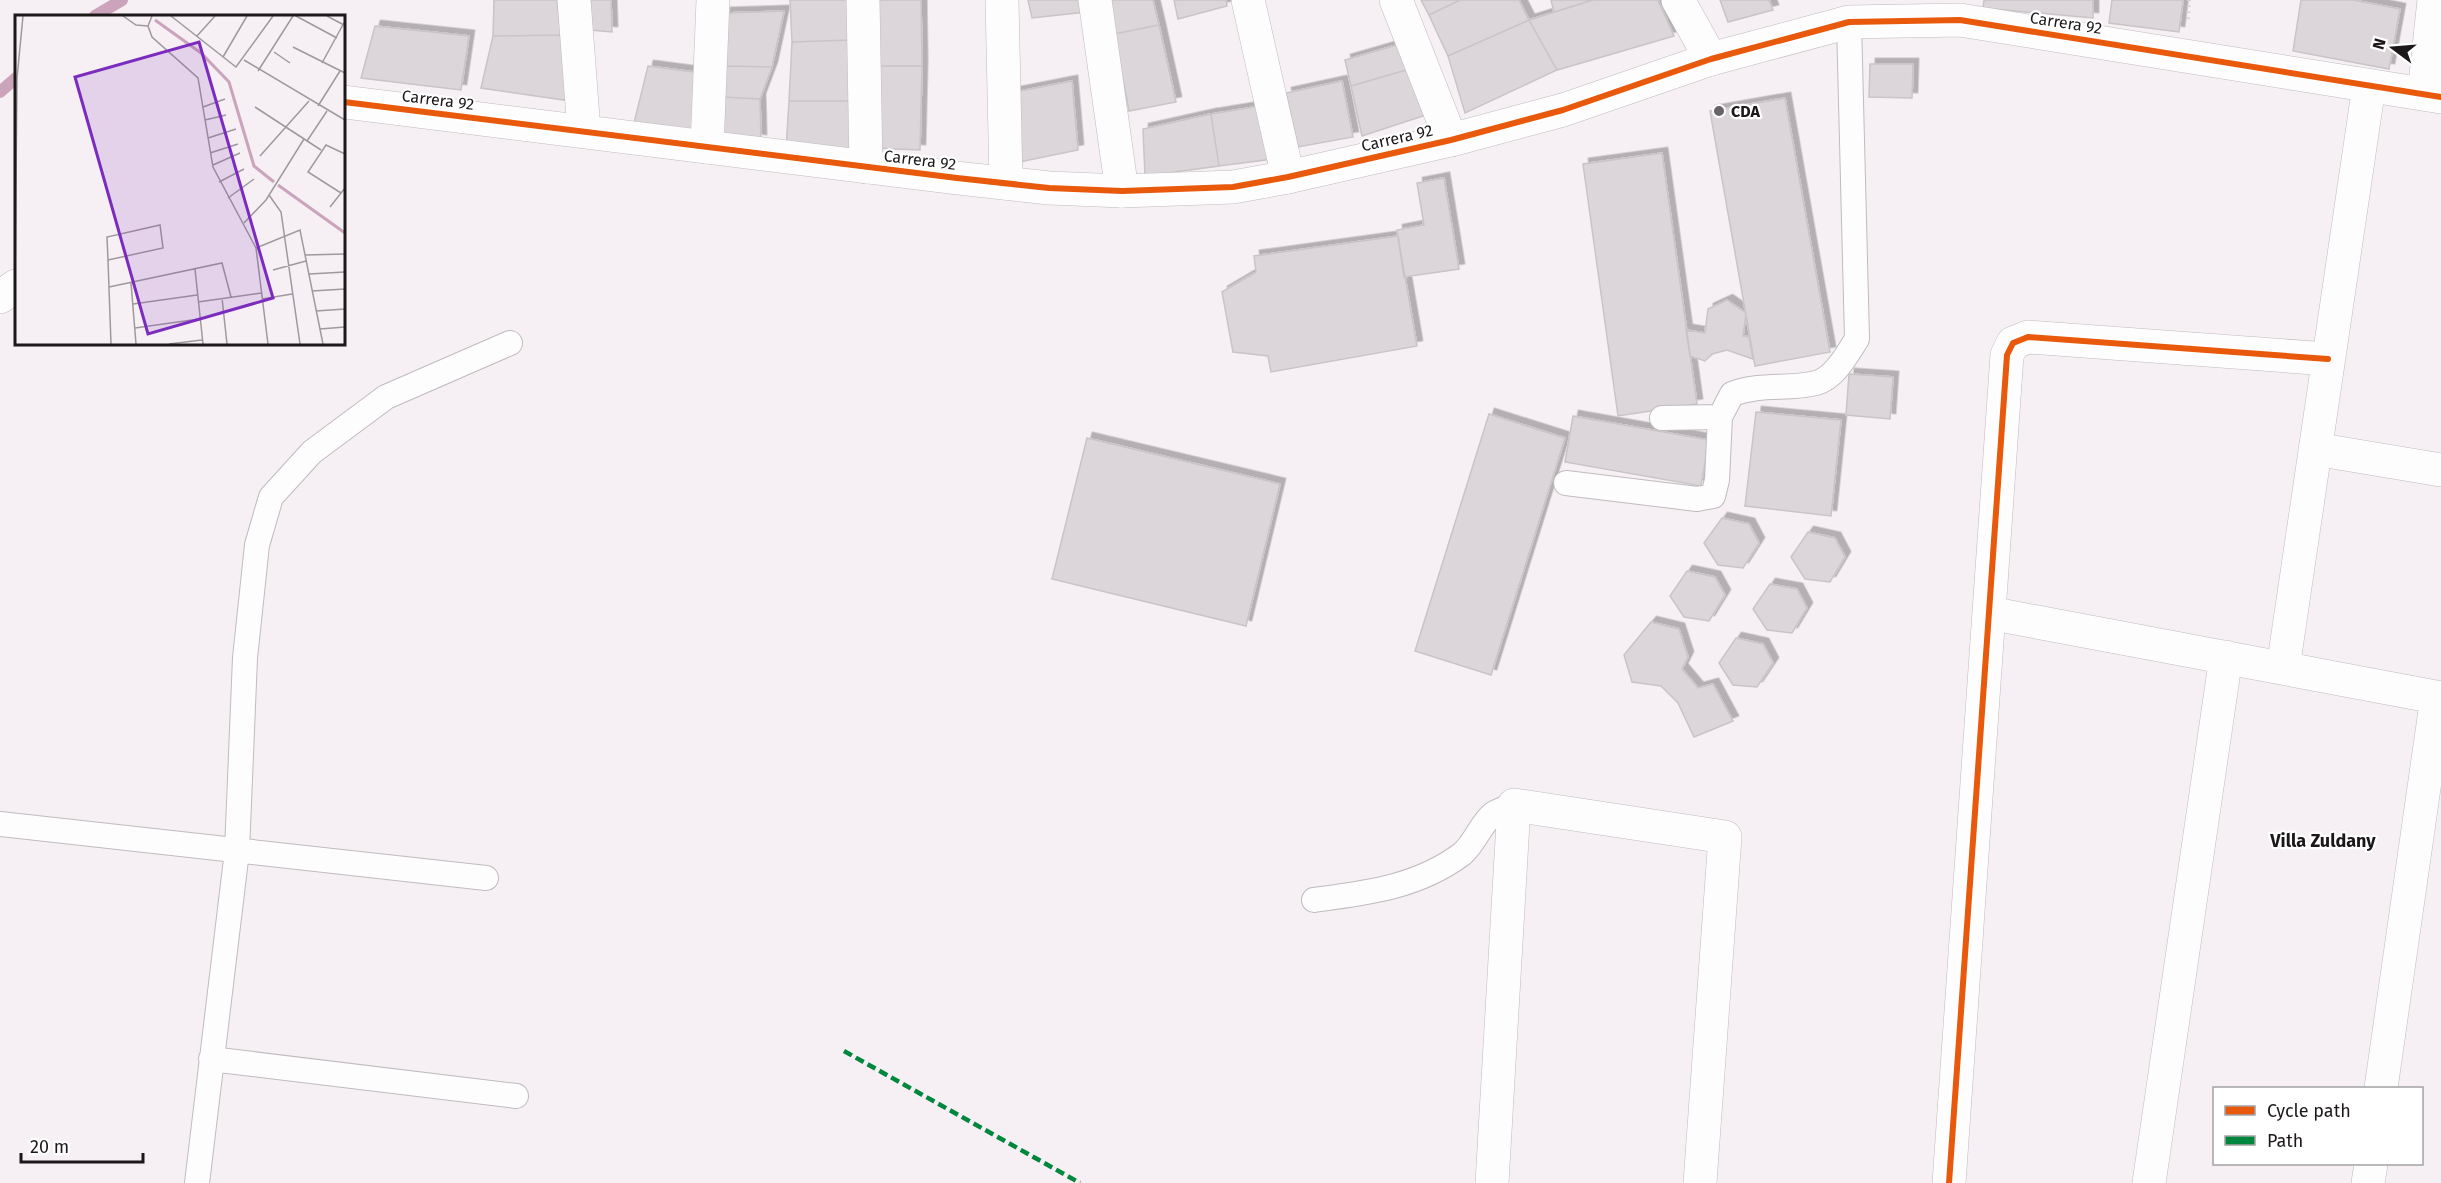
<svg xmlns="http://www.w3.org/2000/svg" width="2441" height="1183" viewBox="0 0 2441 1183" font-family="'Fira Sans',sans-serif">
	<defs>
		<filter id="shadow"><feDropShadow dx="5.5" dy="-5.5" stdDeviation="0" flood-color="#0004"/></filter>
	</defs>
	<rect width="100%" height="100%" fill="#f6eff3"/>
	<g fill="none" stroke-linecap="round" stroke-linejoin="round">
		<path stroke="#cba4bb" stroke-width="12" d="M95 16 122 0
			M0 92 16 78"/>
	</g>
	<path fill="#dcd6da" stroke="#c9c4c6" stroke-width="1.5" filter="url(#shadow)" d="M494 0H557L561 35 493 36Z
		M579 0H611L612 32 578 29Z
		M790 0H848V40L792 42Z
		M868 0H921L922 66H871Z
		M1028 0H1084L1086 12 1032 18Z
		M1108 0H1153L1159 25 1114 34Z
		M1174 0H1226L1227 6 1178 19Z
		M1421 0H1460L1429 15Z
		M1460 0H1519L1529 20 1448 56 1429 15Z
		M1551 0H1593L1554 12Z
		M1593 0H1658L1674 36 1557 70 1529 20Z
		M1720 0H1769L1773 10 1728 22Z
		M1984 0H2093V18L1983 8Z
		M2112 0H2183L2179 32 2109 23Z
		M2301 0H2353L2400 9 2389 69 2293 51Z
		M784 11 772 67 725 66V13Z
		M1529 20 1557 70 1465 113 1448 56Z
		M1159 25 1176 102 1129 111 1114 34Z
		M375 26 469 36 461 90 361 78Z
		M561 35 571 101 481 88 493 36Z
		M848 40 856 101H789L792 42Z
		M1404 43 1413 68 1351 86 1345 60Z
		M1870 64H1913L1912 98 1869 97Z
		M648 66 709 74 697 140 634 123Z
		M725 66 772 67 760 99 723 97Z
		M871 66H922L920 150 872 148Z
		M1413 68 1426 115 1362 136 1351 86Z
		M1072 81 1078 150 1019 162 1015 92Z
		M1342 81 1353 137 1298 147 1286 93Z
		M723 97 760 99 761 140 714 134Z
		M1785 98 1830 352 1755 366 1710 111Z
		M789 101H856L857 153 786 150Z
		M1260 106 1273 159 1219 166 1211 114Z
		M1211 114 1219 166 1145 176 1143 129Z
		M1662 153 1697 404 1618 416 1583 164Z
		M1444 178 1459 269 1404 277 1397 230 1424 225 1417 183Z
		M1398 236 1417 346 1271 372 1268 356 1233 352 1222 292 1256 272 1254 256Z
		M1727 300 1746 313 1743 336 1749 337 1753 359 1727 350 1712 354 1705 361 1690 356 1686 330 1705 333 1708 309Z
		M1849 374 1893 377 1890 419 1846 415Z
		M1756 412 1841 420 1831 516 1745 506Z
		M1489 414 1565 438 1491 675 1415 651Z
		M1573 416 1709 440 1701 486 1565 462Z
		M1087 438 1280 484 1246 626 1052 579Z
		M1722 518 1749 524 1759 543 1743 568 1718 565 1704 543Z
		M1808 532 1835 538 1845 557 1830 582 1805 579 1791 557Z
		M1687 571 1715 577 1725 595 1709 621 1684 617 1670 596Z
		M1770 584 1797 589 1807 608 1792 633 1767 630 1753 609Z
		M1651 622 1679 629 1688 657 1682 669 1698 688 1713 684 1733 721 1694 737 1678 703 1661 686 1632 682 1624 655Z
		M1736 638 1763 644 1773 663 1757 687 1733 685 1719 663Z"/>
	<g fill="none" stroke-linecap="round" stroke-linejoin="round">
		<defs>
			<path id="service" d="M1662 418 1720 417
				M1566 483 1697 499 1713 496 1717 480 1720 417 1732 394C1761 383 1788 390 1816 383 1835 378 1847 354 1857 339L1849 22
				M0 824 486 878
				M1314 900C1367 893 1418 887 1462 854 1475 843 1480 825 1493 814 1499 810 1508 808 1514 805
				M211 1059 516 1096
				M197 1183 237 851 245 658 257 545 271 497 312 452 386 397 510 343"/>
			<path id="minor" d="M574 0 584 131
				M863 0 866 167
				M1002 0 1006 183
				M1095 0 1122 191
				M1248 0 1288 177
				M1396 0 1451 140
				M1678 0 1711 59
				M2424 94 2434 0
				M707 147 713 0
				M2315 449 2441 470
				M1989 613 2441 698
				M2283 668 2369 86
				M2381 1088 2437 697
				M1492 1183 1514 805 1725 837 1700 1183
				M1949 1183 2007 355 2013 343 2028 337 2328 359
				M2149 1183 2226 657
				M2368 1183 2371 1164"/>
			<path id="tertiary" d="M344 102 957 178 1049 188 1122 191 1233 187 1288 177 1451 140 1563 110 1711 59 1849 22 1960 20 2441 97
				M0 297 16 286"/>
		</defs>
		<use href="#service" stroke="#c0bbbe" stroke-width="26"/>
		<use href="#minor" stroke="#c0bbbe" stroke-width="34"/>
		<use href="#tertiary" stroke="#c0bbbe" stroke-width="34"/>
		<path stroke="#d2d0d1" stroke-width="4" stroke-dasharray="1.5 4.5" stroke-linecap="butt" d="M2188 19 2189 0"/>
		<use href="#service" stroke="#fefdfd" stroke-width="24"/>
		<use href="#minor" stroke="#fefdfd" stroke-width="33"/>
		<use href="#tertiary" stroke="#fefdfd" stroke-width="33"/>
		<path stroke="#00873e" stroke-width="4.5" stroke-dasharray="9 4.5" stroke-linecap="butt" d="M844 1051 1080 1183"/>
		<defs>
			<path id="cycleway" d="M344 102 957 178 1049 188 1122 191 1233 187 1288 177 1451 140 1563 110 1711 59 1849 22 1960 20 2441 97
				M1949 1183 2007 355 2013 343 2028 337 2328 359"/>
		</defs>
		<use href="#cycleway" stroke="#fff" stroke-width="10"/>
		<use href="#cycleway" stroke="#e8590c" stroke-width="6"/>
	</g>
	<circle fill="#686366" stroke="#fff" stroke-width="2" cx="1719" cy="111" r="6"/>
	<g text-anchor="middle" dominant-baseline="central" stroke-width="4.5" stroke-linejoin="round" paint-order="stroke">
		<g font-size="16" fill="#1c181a" stroke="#fff">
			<text transform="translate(2066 23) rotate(9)">Carrera 92</text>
			<text transform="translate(438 100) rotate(7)">Carrera 92</text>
			<text transform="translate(1397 138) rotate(-13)">Carrera 92</text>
			<text transform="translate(920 160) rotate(7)">Carrera 92</text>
		</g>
		<g font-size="16" font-weight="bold" fill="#1c181a" stroke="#fff" text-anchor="start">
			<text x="1731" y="111">CDA</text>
		</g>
		<g font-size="18" font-weight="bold" fill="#1c181a" stroke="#fff">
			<text x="2323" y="841">Villa Zuldany</text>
		</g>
	</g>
	<g transform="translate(15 15)">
		<rect width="330" height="330" fill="#f6eff3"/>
		<path fill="none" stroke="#cba4bb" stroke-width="3" d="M140 5 186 38 214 67 239 151 259 167M263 170 330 218"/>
		<path fill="none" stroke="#9f999c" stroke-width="1.5" d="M108 1 121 10 133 11M137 1 133 11 137 22 183 63 198 152 241 233 253 329M156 1 221 52 258 1M281 1 322 23M312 1 329 10M182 21 200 1M278 32 330 58M259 37 275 48M208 42 232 1M229 45 330 105M307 48 330 6M243 56 278 1M303 91 325 56M188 92 210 84M240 92 306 135M190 105 211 100M193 123 221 114M292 126 312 96M195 138 223 129M245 141 294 86M198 150 225 138M204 167 229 154M326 178 293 157 311 130 330 139M254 180 266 197 285 329M213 183 239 164M315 192 330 173M229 208 251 185 289 124M241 233 285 215 308 329M290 240 330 239M93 245 148 233 145 210 92 222 93 245 96 329M180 254 188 329M258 255 291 246M294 259 330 257M116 268 121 329M0 271 2 63 8 1M94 272 207 248 216 282M297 276 330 274M207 283 212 329M247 284 277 279M183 287 246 278M118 289 182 280M301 296 330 294M120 313 184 304M305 314 330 312M154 329 187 325"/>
		<path fill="#7b2cbf" fill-opacity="0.15" stroke="#7b2cbf" stroke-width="3" d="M184 27 258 283 133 319 60 62Z"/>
		<rect width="330" height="330" fill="none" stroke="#1c181a" stroke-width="3"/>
	</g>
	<rect x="2213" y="1087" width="210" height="78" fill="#ffffff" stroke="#a4a3a3" stroke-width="1.5"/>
	<rect x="2225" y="1106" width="30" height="9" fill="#e8590c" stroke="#a4a3a3" stroke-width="1.5"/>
	<text x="2267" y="1117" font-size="18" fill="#1c181a">Cycle path</text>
	<rect x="2225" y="1136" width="30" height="9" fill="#00873e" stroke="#a4a3a3" stroke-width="1.5"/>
	<text x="2267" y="1147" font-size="18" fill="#1c181a">Path</text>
	<g transform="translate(2393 48) rotate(286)" stroke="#ffffff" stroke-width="4.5" paint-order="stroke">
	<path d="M0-4.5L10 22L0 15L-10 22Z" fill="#1c181a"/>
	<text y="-9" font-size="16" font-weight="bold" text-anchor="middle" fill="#1c181a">N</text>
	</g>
	<path d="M21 1153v9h122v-9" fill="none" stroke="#1c181a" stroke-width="3"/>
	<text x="30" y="1153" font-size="18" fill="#1c181a" stroke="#ffffff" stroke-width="4.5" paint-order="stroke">20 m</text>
</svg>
